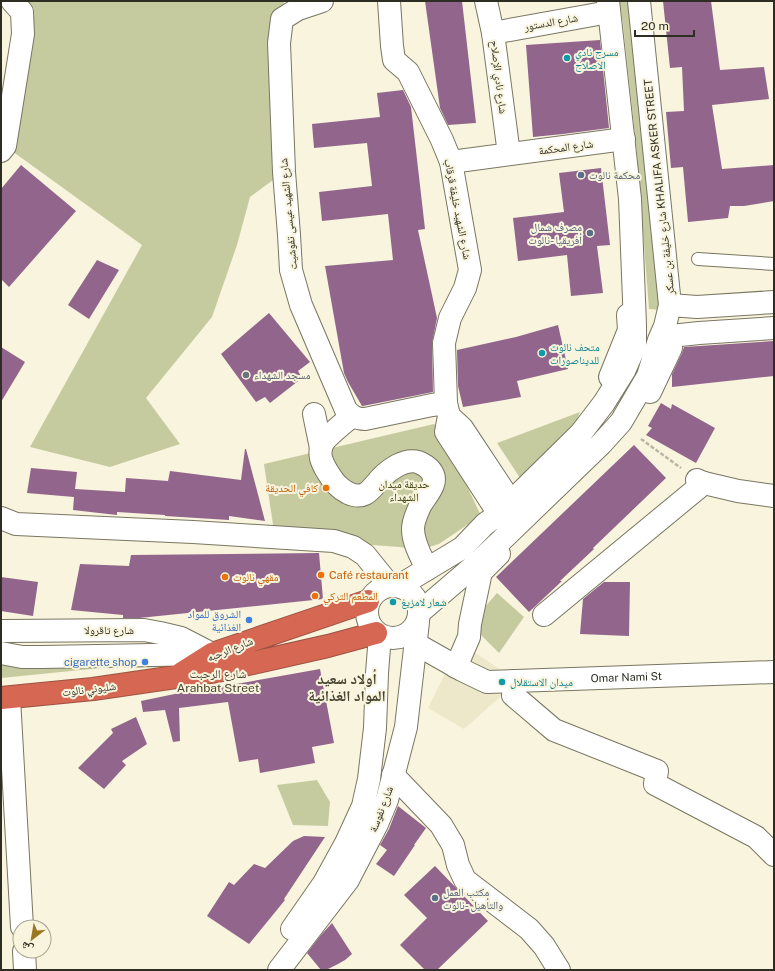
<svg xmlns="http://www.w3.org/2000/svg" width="775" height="971" viewBox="0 0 775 971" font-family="'Public Sans','Noto Naskh Arabic',sans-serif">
	<rect width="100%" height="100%" fill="#f8f4dd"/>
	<path fill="#ede8c9" d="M460 643 518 681 464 729 428 708Z"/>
	<path fill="#c6cb9f" d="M12 1H284L282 19 284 172 250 197 237 245 212 317 146 398 180 444 110 467 30 447 142 245 5 146 23 34Z
		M619 1H632L662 310 649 309 637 154 623 24Z
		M580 412 569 439 526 487 497 443Z
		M434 424 442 434 485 524 476 519 439 544 419 550 400 547 275 538 264 464Z
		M497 593 524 617 499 653 470 624Z
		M1 652 178 656 174 667 101 668 1 678Z
		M317 780 330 802 328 826 293 825 277 785Z"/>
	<path fill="#92658c" d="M425 1H462L476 123 448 125 440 108Z
		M663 1H711L720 70 764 67 769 99 712 105 722 169 774 165V201L744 206H730L728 218 688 222 683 167 671 168 666 112 684 111 682 67 670 68Z
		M600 40 609 128 563 134 533 137 526 45Z
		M403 90 411 107 425 229 418 230 437 318 432 343 433 392 363 406H362L348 382 344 373 325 266 393 260 388 214 322 221 319 192 372 186 367 143 314 148 312 124 380 117 377 93Z
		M21 165 76 211 9 287 1 279V189Z
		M601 168 610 245 597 246 603 293 571 296 567 255 518 261 513 218 564 212 559 173Z
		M97 260 119 270 89 319 68 305Z
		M269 313 310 362 298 371 302 378 270 403 265 397 256 402 221 354Z
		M558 325 568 369 517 381 521 397 463 407 458 386 457 350 516 337Z
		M774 341V376L672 387V374L682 353 684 347Z
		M1 347 25 362 1 402Z
		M661 403 671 409 672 404 715 428 696 463 646 435 652 428 648 426Z
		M634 445 666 478 593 548 594 549 560 581H562L529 612 496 577Z
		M245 449H246L265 521 229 516V520L165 516V515L117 512V515L108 514 73 510 74 497 27 493 31 468 77 472 75 489 125 492 126 478 168 481 170 471 241 480Z
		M319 553 323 599 139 618H123V615L71 610 80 564 129 566 131 555Z
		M1 577 38 582 33 616 1 611Z
		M604 582H630L629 636 580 634 583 599Z
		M320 669 334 743 312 747 315 763 260 773 258 759 239 762 228 702 179 708 180 741 173 742 165 710 143 712 141 701 208 687V689Z
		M136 717 147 744 122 761 126 765 104 789 78 768 113 733 111 729Z
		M398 806 426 828 414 845H415L394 876 376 864 387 850 380 845 389 829Z
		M304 836 325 837 284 899 285 900 249 944 207 916 229 882 234 885 254 864 265 868 293 841Z
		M435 866 488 921 437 970H425L400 945 427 918 404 895Z
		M332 923 352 954 345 960 338 964 326 970H321L307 953 321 935Z"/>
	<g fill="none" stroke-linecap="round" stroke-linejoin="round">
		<defs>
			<path id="lane" d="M698 259 774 264"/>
			<g id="street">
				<path d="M322 1 298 9 282 19 279 43 284 172 289 235 291 270 301 305 346 410C352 417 357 419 365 419L432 405 446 403"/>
				<path d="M389 1 392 46 394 60 408 72 442 140 451 162 470 270 465 288 450 318 444 343 446 403 449 416 446 432 499 514 511 528"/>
				<path d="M486 1 493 33 509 154"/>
				<path d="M493 33 609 12"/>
				<path d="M1 151 5 146 23 34 22 12 12 1"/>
				<path d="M451 162 624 139"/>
				<path d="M610 377 629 330 628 315"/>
				<path d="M650 392 671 348V336"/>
				<path d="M314 414 321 448"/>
				<path d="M352 416C345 422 327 436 323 443 320 448 320 453 321 458 323 466 331 478 336 484 340 488 344 491 348 493 365 501 371 489 381 478 390 469 405 458 418 462 423 464 428 467 431 471 440 483 426 495 420 506 417 513 413 521 413 529 413 543 421 556 427 569"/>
				<path d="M449 416 462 428 511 502 523 516"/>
				<path d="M697 480 704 483 738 491 774 496"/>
				<path d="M1 518 16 524 193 532 334 541 353 547 365 555 390 586"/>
				<path d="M544 615 704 483"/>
				<path d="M1 631 144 630 160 633 181 638 212 654"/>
				<path id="s1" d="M416 644 462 670 487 682 774 672"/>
				<path d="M1 653 22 657H42L208 654"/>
				<path d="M456 667 469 637 470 624 481 572 499 554"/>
				<path d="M514 681 513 695 554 730 657 771 655 784 756 837 774 855"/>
				<path d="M9 698 22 927"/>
				<path d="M393 775 441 825 453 845 458 865 465 880 529 929 544 946 559 970"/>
				<path d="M24 951 25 970"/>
			</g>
			<path id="secondary" d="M670 305 697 307 774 302
				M659 340 669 338 671 336 699 333 774 328
				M367 612a26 26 0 1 1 52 0a26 26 0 1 1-52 0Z
				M399 586 462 548 485 524 499 514 511 502 581 433 604 403 624 371 635 346V325L630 199 608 1
				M420 612 482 559 601 444 621 422 648 376 659 340 665 326 670 305 639 1
				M292 929 324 883 346 843 363 806 369 779 375 728 377 673 380 635
				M279 970 348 880 377 824 387 800 406 727 418 622"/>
			<path id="highway" d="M182 673 212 654 368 601
				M1 698 93 689 217 671 328 646 376 633"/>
		</defs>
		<use href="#lane" stroke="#797661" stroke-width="14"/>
		<use href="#street" stroke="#797661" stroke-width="24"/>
		<use href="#secondary" stroke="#797661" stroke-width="24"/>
		<use href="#highway" stroke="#9b5343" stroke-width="24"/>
		<path stroke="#b9b6a3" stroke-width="2.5" stroke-dasharray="4 2" stroke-linecap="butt" d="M641 439 681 468"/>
		<use href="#lane" stroke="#fff" stroke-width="12"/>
		<use href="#street" stroke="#fff" stroke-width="22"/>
		<use href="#secondary" stroke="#fff" stroke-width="22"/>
		<use href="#highway" stroke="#d66853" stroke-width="22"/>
	</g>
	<g fill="#0f9aa8" stroke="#f8f4dd" stroke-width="1.5">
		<circle cx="567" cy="58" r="4"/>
		<circle cx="542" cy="353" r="4"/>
		<circle cx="393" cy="602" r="4"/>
		<circle cx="502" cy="682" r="4"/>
	</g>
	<g fill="#5c6f8a" stroke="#f8f4dd" stroke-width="1.5">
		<circle cx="581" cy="175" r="4"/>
		<circle cx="590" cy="233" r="4"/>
		<circle cx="435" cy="898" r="4"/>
	</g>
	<circle fill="#6b7280" stroke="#f8f4dd" stroke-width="1.5" cx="246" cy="375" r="4"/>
	<g fill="#e8710a" stroke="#f8f4dd" stroke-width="1.5">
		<circle cx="326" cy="488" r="4"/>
		<circle cx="321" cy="575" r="4"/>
		<circle cx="225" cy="577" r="4"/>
		<circle cx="315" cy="596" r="4"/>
	</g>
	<g fill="#3f7fe0" stroke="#f8f4dd" stroke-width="1.5">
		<circle cx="249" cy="620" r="4"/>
		<circle cx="145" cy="662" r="4"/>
	</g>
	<g text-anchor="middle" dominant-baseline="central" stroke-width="4" stroke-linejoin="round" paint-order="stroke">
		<g font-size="11" fill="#2e2d24" stroke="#f8f4dd">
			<text transform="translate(551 22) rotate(-10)">شارع الدستور</text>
			<text transform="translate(499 77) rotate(83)">شارع نادي الإصلاح</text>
			<text transform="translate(566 147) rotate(-8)">شارع المحكمة</text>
			<text transform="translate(659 187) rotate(-96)">شارع خليفة بن عسكر KHALIFA ASKER STREET</text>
			<text transform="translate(458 209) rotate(79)">شارع الشهيد خليفة قرقاب</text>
			<text transform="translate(288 214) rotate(-95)">شارع الشهيد عيسى تفوشيت</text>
			<text x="109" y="630">شارع تاقرولا</text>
			<text transform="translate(230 649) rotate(-22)">شارع الرحبه</text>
			<text stroke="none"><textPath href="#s1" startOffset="220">Omar Nami St</textPath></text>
			<text transform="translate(89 689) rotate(-7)">شليوني نالوت</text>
			<text transform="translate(381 809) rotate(-69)">شارع نفوسة</text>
		</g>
		<g font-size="11" fill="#0d838f" stroke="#f8f4dd" text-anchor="start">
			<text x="575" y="52">مسرح نادي<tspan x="575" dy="13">الاصلاح</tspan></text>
			<text x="550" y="347">متحف نالوت<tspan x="550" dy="13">للديناصورات</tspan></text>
			<text x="401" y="602">شعار لامزيغ</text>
			<text x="510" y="682">ميدان الاستقلال</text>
		</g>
		<g font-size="11" fill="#4e5e75" stroke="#f8f4dd" text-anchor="start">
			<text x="589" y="175">محكمة نالوت</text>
			<text x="582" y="227" text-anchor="end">مصرف شمال<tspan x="582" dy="13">أفريقيا -نالوت</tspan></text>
			<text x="443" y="892">مكتب العمل<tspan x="443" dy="13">والتأهيل -نالوت</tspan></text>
		</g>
		<g font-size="11" fill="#5b616d" stroke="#f8f4dd" text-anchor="start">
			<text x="254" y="375">مسجد الشهداء</text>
		</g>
		<g font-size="11" fill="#363909" stroke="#f8f4dd">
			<text x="404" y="484">حديقة ميدان<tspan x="404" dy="13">الشهداء</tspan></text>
		</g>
		<g font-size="11" fill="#c56008" stroke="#f8f4dd" text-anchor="start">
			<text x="318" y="488" text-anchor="end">كافي الحديقة</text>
			<text x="329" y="575">Café restaurant</text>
			<text x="233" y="577">مقهي نالوت</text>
			<text x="323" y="596">المطعم التركي</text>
		</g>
		<g font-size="11" fill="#366cbe" stroke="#f8f4dd" text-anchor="end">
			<text x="241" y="614">الشروق للمواد<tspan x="241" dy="13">الغذائية</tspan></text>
			<text x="137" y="662">cigarette shop</text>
		</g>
		<g font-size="12" fill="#464330" stroke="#f8f4dd">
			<text x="218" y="674">شارع الرحبت<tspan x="218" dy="14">Arahbat Street</tspan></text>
		</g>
		<g font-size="15" font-weight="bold" fill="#464330" stroke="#f8f4dd">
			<text x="347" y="678">أولاد سعيد<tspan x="347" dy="17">المواد الغذائية</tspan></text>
		</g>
	</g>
	<rect width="775" height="971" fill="none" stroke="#2e2d24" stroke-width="4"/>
	<g transform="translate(32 939) rotate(211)"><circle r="19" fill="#f8f4dd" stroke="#a7a493"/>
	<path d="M0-3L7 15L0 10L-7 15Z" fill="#9c7723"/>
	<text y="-6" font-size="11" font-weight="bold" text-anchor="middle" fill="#2e2d24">ش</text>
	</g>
	<path d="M635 30v6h59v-6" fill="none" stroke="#2e2d24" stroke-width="2"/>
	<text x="641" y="30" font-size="12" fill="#2e2d24" stroke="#f8f4dd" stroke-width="3" paint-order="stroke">20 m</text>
</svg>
